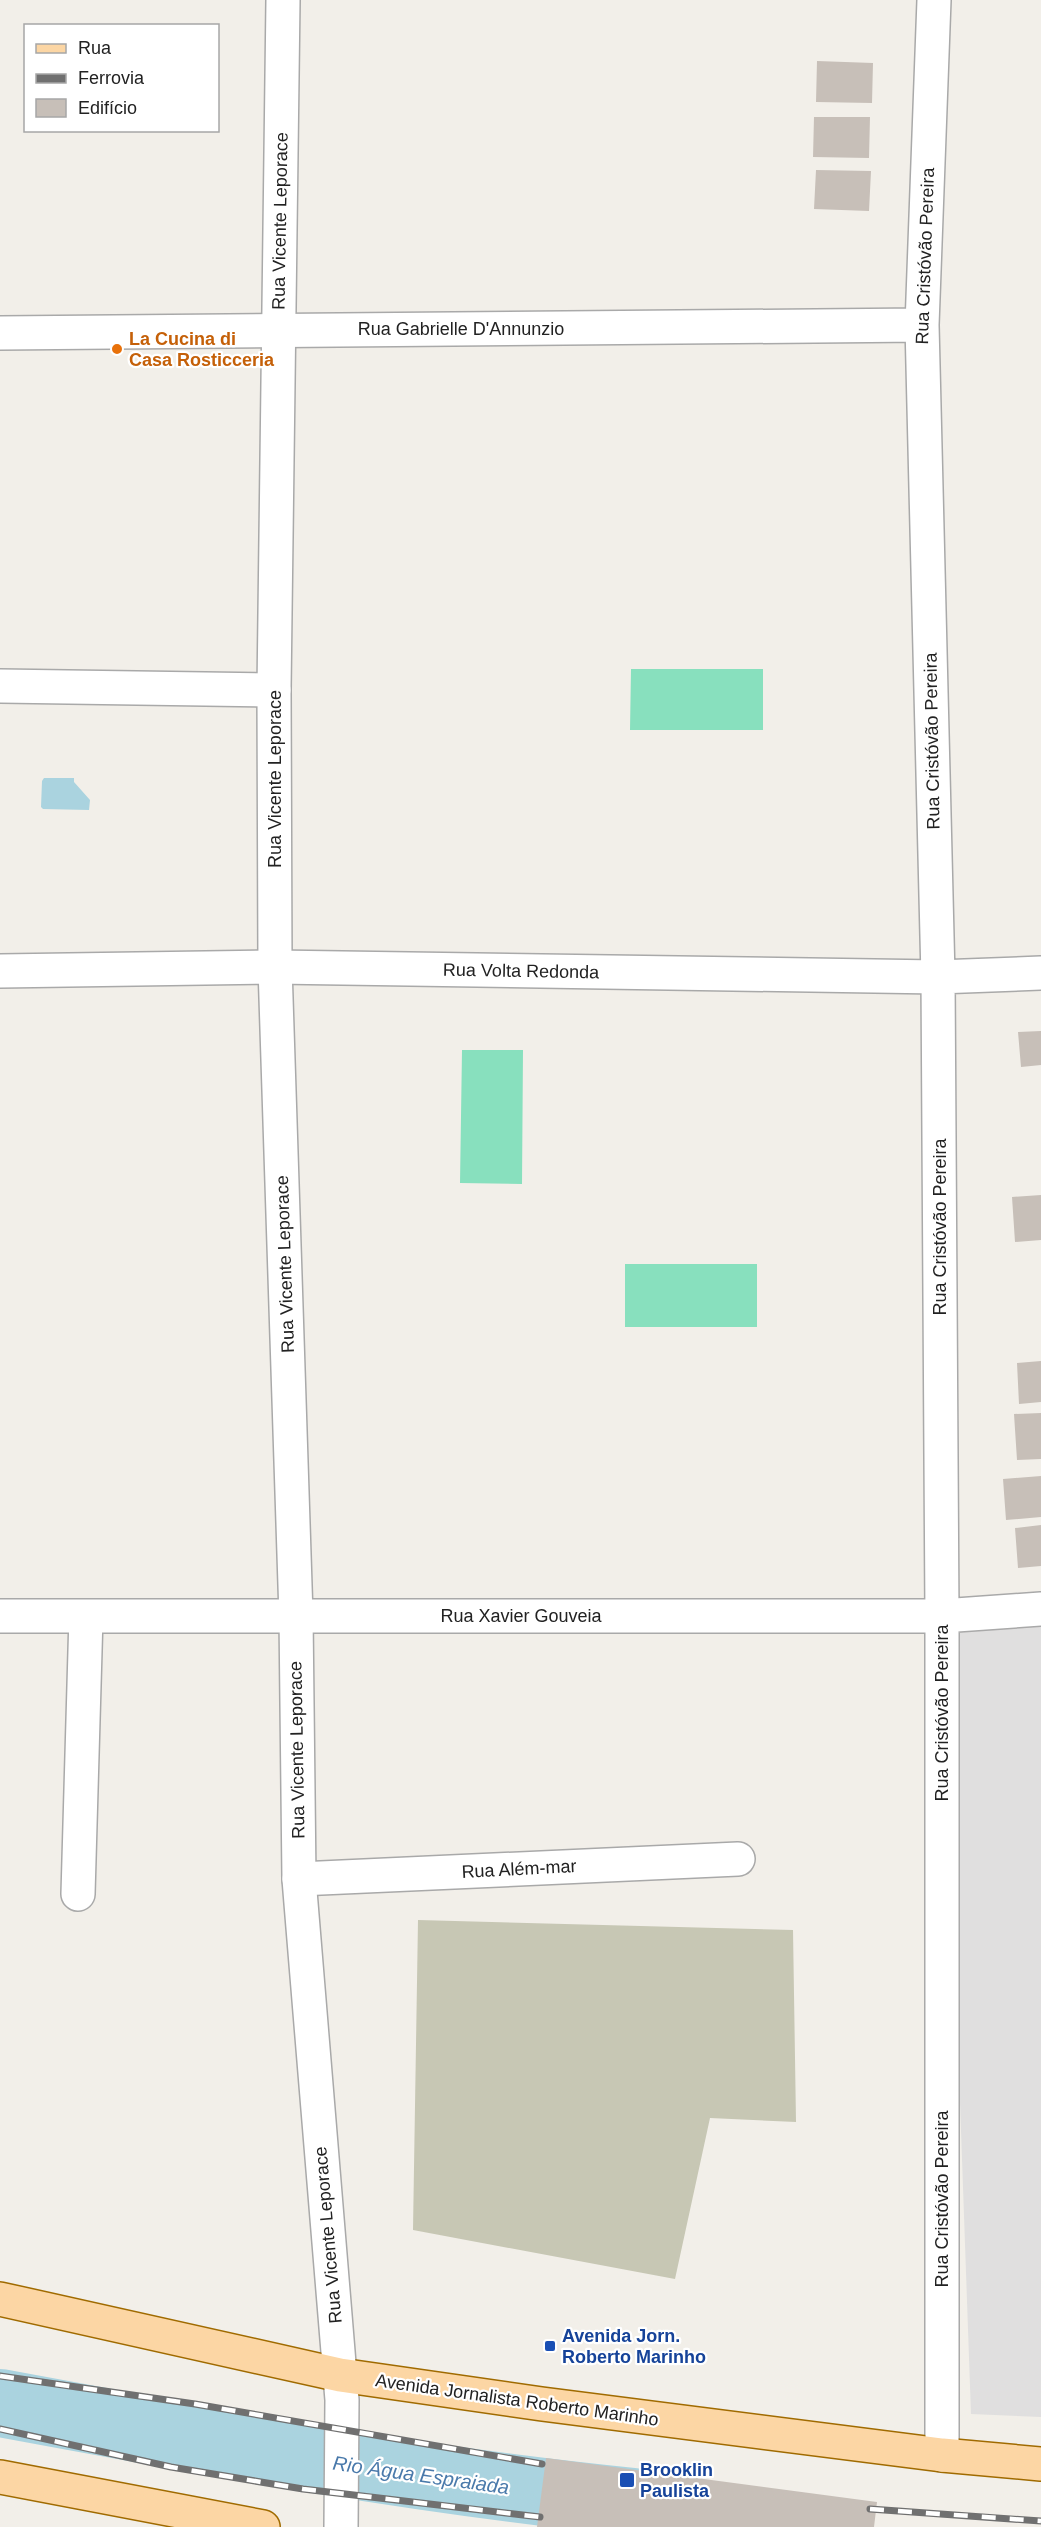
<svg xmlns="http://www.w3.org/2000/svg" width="1041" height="2527" viewBox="0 0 1041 2527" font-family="Helvetica,sans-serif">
	<rect width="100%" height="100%" fill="#f2efe9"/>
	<path fill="#e0dfdf" d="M1041 1611V2417L971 2414 943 1619Z"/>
	<path fill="#c7c7b4" d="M418 1920 793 1930 796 2122 710 2118 675 2279 413 2230Z"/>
	<path fill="#88e0be" d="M631 669H763V730H630Z
		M462 1050H523L522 1184 460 1183Z
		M625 1264H757V1327H625Z"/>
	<path fill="#aad3df" d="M44 778H74V782L90 800 89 810 43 809 41 807 42 781Z"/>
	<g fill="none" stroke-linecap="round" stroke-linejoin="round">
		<path stroke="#aad3df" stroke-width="68" d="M0 2403C210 2442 421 2481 634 2502"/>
	</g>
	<path fill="#c7bfb8" d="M817 61 873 63 872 103 816 102Z
		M814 117H870L869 158 813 157Z
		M816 170 871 171 869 211 814 209Z
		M1041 1031V1065L1021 1067 1018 1032Z
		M1041 1195V1240L1015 1242 1012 1197Z
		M1041 1361V1402L1019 1404 1017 1363Z
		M1041 1413V1459L1017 1460 1014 1414Z
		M1041 1476V1517L1006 1520 1003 1479Z
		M1041 1525V1566L1018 1568 1015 1528Z
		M546 2458 877 2502 874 2527H537Z"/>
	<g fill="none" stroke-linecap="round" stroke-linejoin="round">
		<defs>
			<path id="minor" d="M934 0 922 325 938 977 942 1616V2455
				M0 333 922 325
				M0 686 274 690
				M0 971 275 967 938 977 1041 973
				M0 1616H942L1041 1609
				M299 1879 738 1859
				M78 1894 86 1616"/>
			<path id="tertiary" d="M283 0 274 690 275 967 296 1616 299 1879 342 2400 341 2527"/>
			<path id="primary" d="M0 2299 340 2375 542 2404 942 2455 1041 2464
				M0 2477 263 2527"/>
		</defs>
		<use href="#minor" stroke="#a9a9a9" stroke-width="36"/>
		<use href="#tertiary" stroke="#a9a9a9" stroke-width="36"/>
		<use href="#primary" stroke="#a06b00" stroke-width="36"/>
		<use href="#minor" stroke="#fff" stroke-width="33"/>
		<use href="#tertiary" stroke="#fff" stroke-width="33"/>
		<use href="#primary" stroke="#fcd6a4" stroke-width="33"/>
		<defs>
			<path id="rail" d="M0 2376 195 2404 542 2464
				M0 2429 171 2467 303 2489 540 2517
				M870 2509 1041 2521"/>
		</defs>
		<use href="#rail" stroke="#707070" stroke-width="7"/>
		<use href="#rail" stroke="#fff" stroke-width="4.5" stroke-dasharray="14" stroke-linecap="butt"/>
	</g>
	<circle fill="#e8710a" stroke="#fff" stroke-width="2" cx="117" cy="349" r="6"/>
	<g fill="#1a4fb4" stroke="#fff" stroke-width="2">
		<rect x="544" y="2340" width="12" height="12" rx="3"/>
		<rect x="619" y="2472" width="16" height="16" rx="3"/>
	</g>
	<g text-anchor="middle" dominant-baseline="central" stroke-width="4.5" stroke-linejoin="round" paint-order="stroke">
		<g font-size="18" fill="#222" stroke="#fff">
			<text transform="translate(280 221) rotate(-89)">Rua Vicente Leporace</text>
			<text transform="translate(925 256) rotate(-88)">Rua Cristóvão Pereira</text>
			<text x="461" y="329">Rua Gabrielle D'Annunzio</text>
			<text transform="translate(932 741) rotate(-91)">Rua Cristóvão Pereira</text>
			<text transform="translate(275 779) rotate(-90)">Rua Vicente Leporace</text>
			<text transform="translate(521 971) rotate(1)">Rua Volta Redonda</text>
			<text transform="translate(940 1227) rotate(-90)">Rua Cristóvão Pereira</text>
			<text transform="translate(285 1264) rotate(-92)">Rua Vicente Leporace</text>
			<text x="521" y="1616">Rua Xavier Gouveia</text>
			<text transform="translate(942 1713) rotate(-90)">Rua Cristóvão Pereira</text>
			<text transform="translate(297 1750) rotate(-91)">Rua Vicente Leporace</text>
			<text transform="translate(519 1869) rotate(-3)">Rua Além-mar</text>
			<text transform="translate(942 2199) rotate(-90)">Rua Cristóvão Pereira</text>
			<text transform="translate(328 2235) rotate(-95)">Rua Vicente Leporace</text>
			<text transform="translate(517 2400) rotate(8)">Avenida Jornalista Roberto Marinho</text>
		</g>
		<g font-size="18" font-weight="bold" fill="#c56008" stroke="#fff" text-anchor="start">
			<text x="129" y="339">La Cucina di<tspan x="129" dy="21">Casa Rosticceria</tspan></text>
		</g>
		<g font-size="18" font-weight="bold" fill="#164399" stroke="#fff" text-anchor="start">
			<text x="562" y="2336">Avenida Jorn.<tspan x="562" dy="21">Roberto Marinho</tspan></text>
			<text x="640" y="2470">Brooklin<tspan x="640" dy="21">Paulista</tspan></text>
		</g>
		<g font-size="20" font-style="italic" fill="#4a7aab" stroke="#fff">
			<text transform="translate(421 2475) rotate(8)">Rio Água Espraiada</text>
		</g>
	</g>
	<rect x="24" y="24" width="195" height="108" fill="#ffffff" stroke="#a7a7a7" stroke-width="1.5"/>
	<rect x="36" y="44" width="30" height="9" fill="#fcd6a4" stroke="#a7a7a7" stroke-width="1.5"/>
	<text x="78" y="54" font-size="18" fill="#222222">Rua</text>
	<rect x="36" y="74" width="30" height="9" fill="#707070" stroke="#a7a7a7" stroke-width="1.5"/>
	<text x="78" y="84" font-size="18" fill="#222222">Ferrovia</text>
	<rect x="36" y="99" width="30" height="18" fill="#c7bfb8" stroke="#a7a7a7" stroke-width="1.5"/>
	<text x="78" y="114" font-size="18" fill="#222222">Edifício</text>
</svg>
